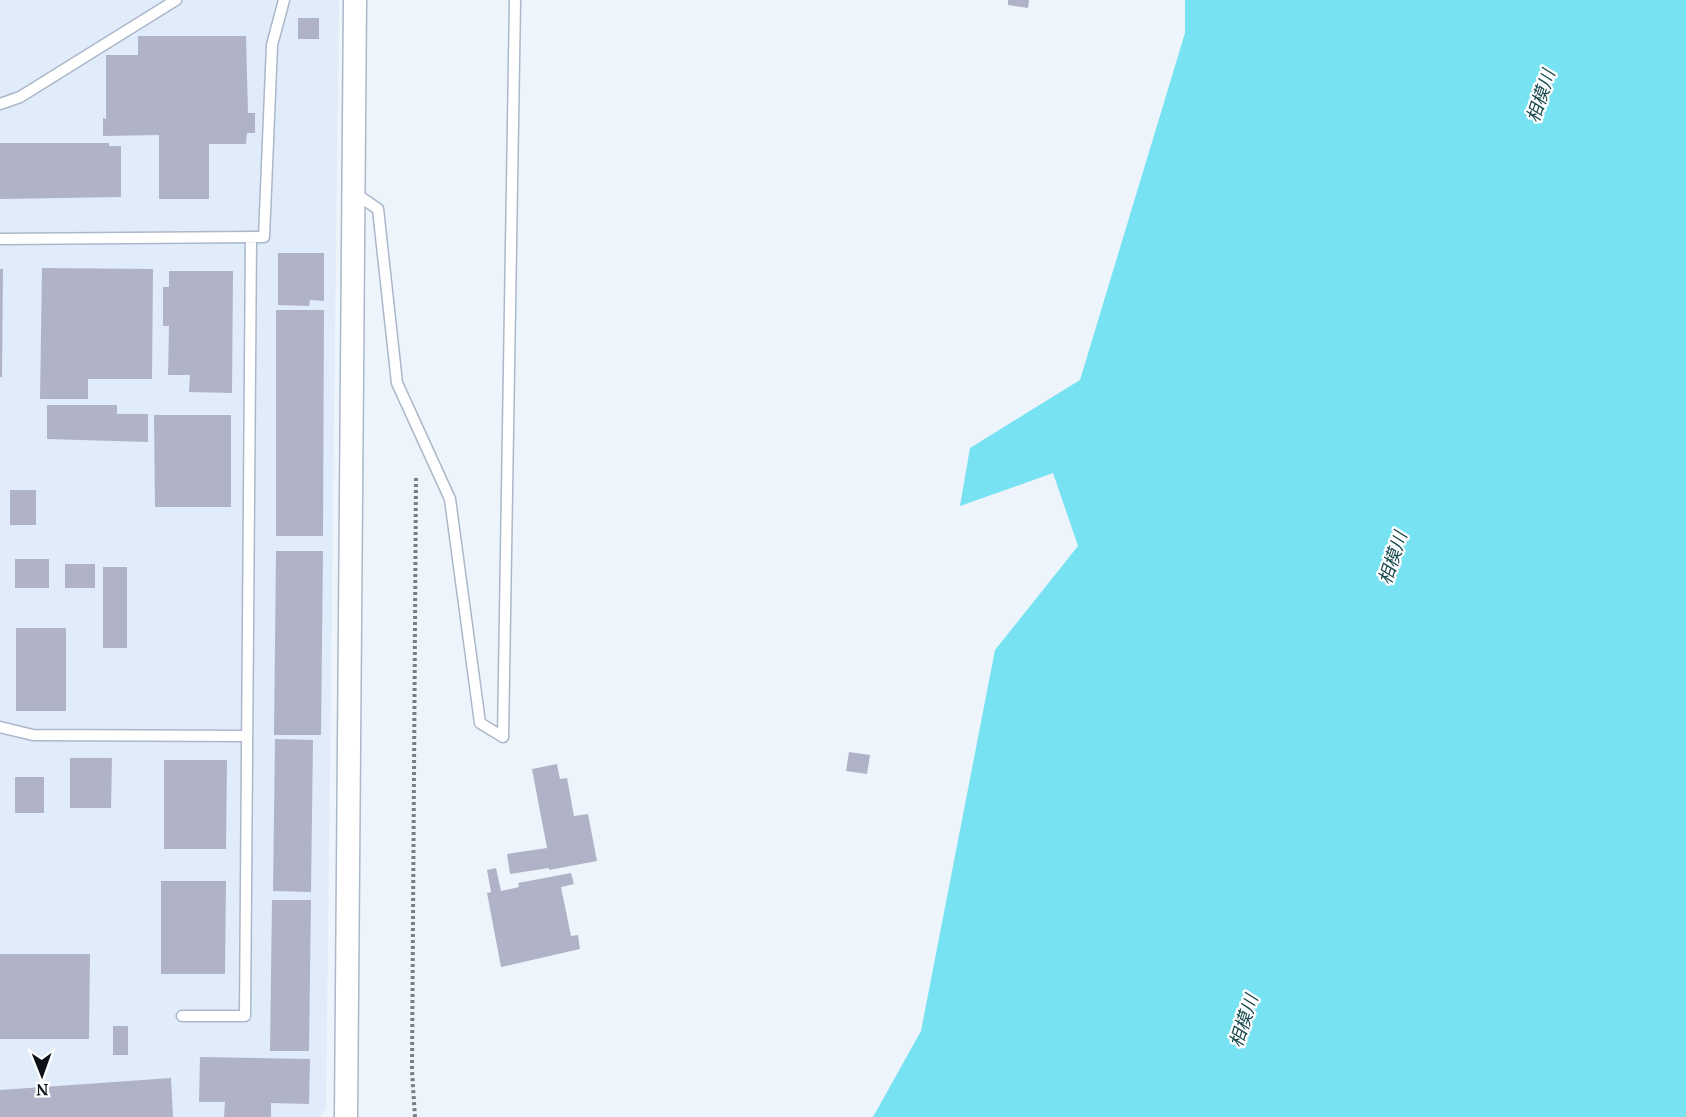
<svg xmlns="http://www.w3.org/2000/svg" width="1686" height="1117" viewBox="0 0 1686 1117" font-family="'PT Serif','Noto Sans JP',serif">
	<rect width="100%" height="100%" fill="#eef4fb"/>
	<path fill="#e0ecfa" d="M0 0H339L326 1108 320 1117H0Z"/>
	<path fill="#77e2f1" d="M1185 0H1686V1117H873L921 1031 995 650 1078 546 1053 473 960 506 970 448 1080 380 1185 33Z"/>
	<path fill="#b0b3c7" d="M1008 0H1029L1028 8 1008 5Z
		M298 18H319V39H298Z
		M138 36H246L248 113H255V133H247L246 144H209V199H159V135L103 136V118L106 119V55H138Z
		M0 143H109V146H121V197L0 199Z
		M278 253H324V301L310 300 309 306 278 305Z
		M42 268 153 269 152 379H88V399H40Z
		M0 269H3L2 377H0Z
		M169 271H233L232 393 189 392 190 375H168L169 326H163V287H169Z
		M276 310H324L323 536H276Z
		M47 405H117V414H148V442L47 439Z
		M154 415H231V507H155Z
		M10 490H36V525H10Z
		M276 551H323L321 735H274Z
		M15 559H49V588H15Z
		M65 564H95V588H65Z
		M103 567H127V648H103Z
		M16 628H66V711H16Z
		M275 739 313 740 311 892 273 891Z
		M849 752 870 755 867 774 846 771Z
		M70 758H112L111 808H70Z
		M164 760H227L226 849H164Z
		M557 764 560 779 567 778 574 816 588 814 597 861 549 870V868L510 874 507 854 547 848 532 769Z
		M15 777H44V813H15Z
		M496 868 501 891 519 887 518 883 571 873 574 884 561 887 571 936 578 935 580 949 501 967 487 893 491 892 487 870Z
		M161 881H226L225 974H161Z
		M272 900H311L309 1051H270Z
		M0 954H90L89 1039H0Z
		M113 1026H128V1055H113Z
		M200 1057 310 1059 309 1104 271 1103V1117H224L225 1102H199Z
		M171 1078 173 1117H0V1090Z"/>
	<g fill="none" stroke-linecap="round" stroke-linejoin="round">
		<defs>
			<path id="lane" d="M0 104 20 97 176 0
				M353 192 378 209 397 383 450 499 480 723 503 737 515 0
				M0 239 264 237 272 45 284 0
				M0 727 33 735 247 736
				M182 1016H245L251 237"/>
			<path id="street" d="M346 1117 355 0"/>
		</defs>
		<use href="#lane" stroke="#abb8c9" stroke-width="13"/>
		<use href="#street" stroke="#abb8c9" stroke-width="25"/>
		<path stroke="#787d84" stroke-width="4" stroke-dasharray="3 3" stroke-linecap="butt" d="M415 1117 412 1071 416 476"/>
		<use href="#lane" stroke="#fff" stroke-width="10"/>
		<use href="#street" stroke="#fff" stroke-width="22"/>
	</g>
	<g text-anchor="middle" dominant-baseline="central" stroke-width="4.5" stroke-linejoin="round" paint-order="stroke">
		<g font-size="18" font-style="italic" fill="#18494f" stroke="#fff">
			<text transform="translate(1540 96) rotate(-72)">相模川</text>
			<text transform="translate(1392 558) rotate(-72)">相模川</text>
			<text transform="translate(1243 1021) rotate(-72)">相模川</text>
		</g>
	</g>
	<g transform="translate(42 1075) rotate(179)" stroke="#ffffff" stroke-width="4.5" paint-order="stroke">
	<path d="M0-4.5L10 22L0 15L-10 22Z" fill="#0e1319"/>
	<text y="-9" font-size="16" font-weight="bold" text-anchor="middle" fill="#0e1319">N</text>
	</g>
</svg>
